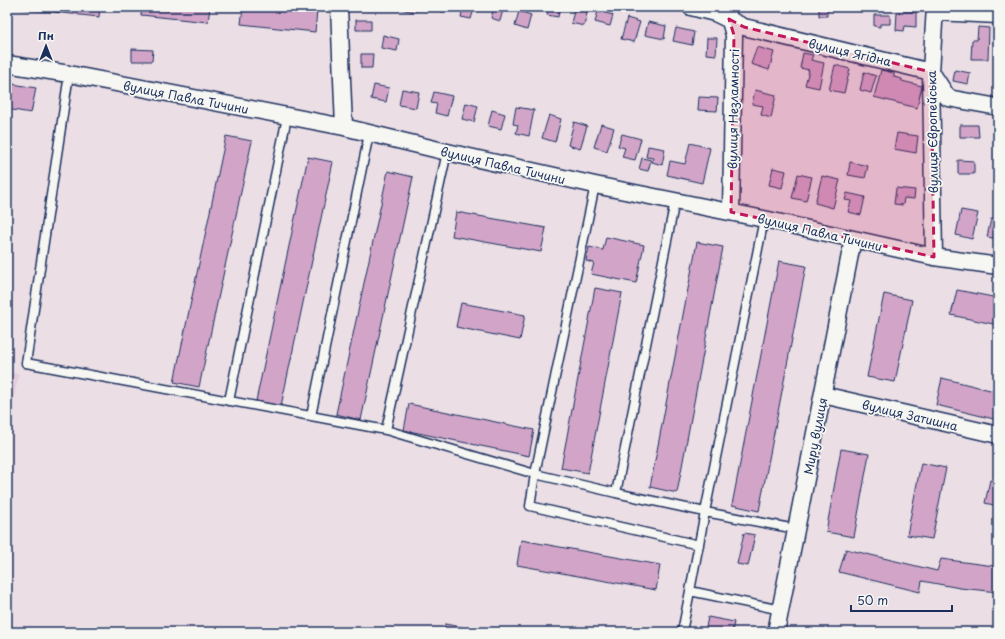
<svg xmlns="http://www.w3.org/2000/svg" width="1005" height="639" viewBox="0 0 1005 639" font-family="'Playpen Sans',sans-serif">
	<rect width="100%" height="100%" fill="#ebdee5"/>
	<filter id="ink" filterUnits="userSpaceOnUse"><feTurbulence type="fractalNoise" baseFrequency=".025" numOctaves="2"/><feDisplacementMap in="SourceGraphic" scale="8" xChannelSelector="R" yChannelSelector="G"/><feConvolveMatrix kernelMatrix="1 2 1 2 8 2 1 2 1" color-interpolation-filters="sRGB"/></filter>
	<g filter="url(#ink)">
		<path fill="#e4cddc" d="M7 372 19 374 7 428Z"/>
		<path fill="#d2a5c8" stroke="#1b2f5e" d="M7 7H100L99 17Z
			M142 7H210L208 22 141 15Z
			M243 7H290L317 10 315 32 241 24Z
			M401 7H416L415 12 400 9Z
			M437 7H446L444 12 436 10Z
			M463 7 474 9 471 19 461 17Z
			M494 7 503 10 500 21 491 18Z
			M548 7H560L558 17 547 15Z
			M575 7 588 8 584 26 571 23Z
			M819 7H827V16H819Z
			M907 7H917V9H907Z
			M519 11 531 15 527 30 515 26Z
			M598 11 613 15 610 26 595 22Z
			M897 12H916V27L905 26 904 31 896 30Z
			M874 15H890V24H880V27L874 26Z
			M627 18 640 22 634 42 621 39Z
			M356 20H371V30H356Z
			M648 22 666 26 664 39 645 35Z
			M978 27 989 28 988 59H971L972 40H977Z
			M676 28 694 32 692 45 673 41Z
			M383 35 399 39 397 51 381 48Z
			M707 38H717L716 55 706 54Z
			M757 47 774 52 769 70 751 64Z
			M132 49 153 50 152 61H132Z
			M803 53 813 55 811 60 824 63 819 88 805 85 809 70 800 68Z
			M361 54H373L372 68H361Z
			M835 65 850 69 844 93 829 90Z
			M881 70 894 73V77L902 79V81L922 86 917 108 874 97Z
			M955 70 970 73 968 84 953 81Z
			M864 72 876 76 871 93 860 90Z
			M7 83 36 88 31 113 7 109Z
			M374 85 389 88 386 102 371 99Z
			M402 89 419 92 416 108 399 105Z
			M755 90 776 95 771 118 761 115 763 106 752 104Z
			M434 92 452 96 447 116 435 113 437 104 431 103Z
			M699 97 718 98 717 111 698 110Z
			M466 103 478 106 474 122 462 119Z
			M516 107 534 110 529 136 516 133 518 125 513 124Z
			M492 110 505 114 501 129 488 126Z
			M549 115 561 119 555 142 542 138Z
			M574 122 587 126 580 149 568 145Z
			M601 124 614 128 607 151 594 147Z
			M960 125H978L979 137H960Z
			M897 133 918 136 916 153 894 149Z
			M622 134 641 139 635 160 622 157 625 148 618 146Z
			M226 136 252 141 199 387 174 382Z
			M690 143 710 148 702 183 667 175 670 161 685 164Z
			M648 146 665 149 662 165 652 162 653 158 646 157Z
			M308 157 333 162 281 406 256 401Z
			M642 158 651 160 648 171 639 169Z
			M958 160 974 161V174H958Z
			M850 162 868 166 865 178 848 175Z
			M773 168 786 171 782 188 769 185Z
			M388 171 413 177 361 420 336 414Z
			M798 174 812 177 806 201 792 198Z
			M822 176 840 180 833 208 815 203Z
			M896 188 915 190 914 199 904 198 903 205 894 204Z
			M847 193 865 197 861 215 848 212 851 201 845 200Z
			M961 210 978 213 972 239 956 235Z
			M456 212 546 228 541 252 452 236Z
			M991 219 998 220V239L987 237Z
			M606 237 644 245 636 283 591 274 594 263 586 261 589 247 603 250Z
			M697 242 723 247 677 493 650 487Z
			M779 261 806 266 759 511 732 505Z
			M595 288 622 293 588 473 561 468Z
			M957 290 998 298V325L951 315Z
			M884 294 912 300 895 382 867 377Z
			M461 303 525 315 520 340 456 327Z
			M942 378 998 392V420L936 405Z
			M409 404 534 430 529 456 404 430Z
			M841 449 869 454 854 537 826 532Z
			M921 463 946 468 932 539 907 535Z
			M990 480 998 481V506L985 503Z
			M744 533 755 535 748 566 737 564Z
			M521 540 660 565 656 590 517 565Z
			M846 549 937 571 941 559 994 566 996 557 998 558V592L960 588 922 581 920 592 839 572Z
			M708 617 734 622 732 632H705Z
			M445 624 488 632H443Z"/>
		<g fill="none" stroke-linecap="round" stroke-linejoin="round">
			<defs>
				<path id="lane" d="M69 74 26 363 386 430 535 474 530 506 699 545
					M595 185 535 474 616 493
					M675 201 616 493 705 512 690 591 781 610
					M764 219 705 512 796 529
					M229 401 287 117
					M311 416 369 134
					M386 430 447 152
					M682 632 690 591"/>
				<path id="street" d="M339 7 344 127
					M691 7 715 13 744 27 931 72 948 98 998 107
					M935 12 998 15
					M728 14 734 35 731 212
					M7 64 69 74 344 127 447 152 595 185 764 219 934 257 998 266
					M934 257 931 72 935 7
					M823 395 998 435
					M776 632 853 239"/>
			</defs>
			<use href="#lane" stroke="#1b2f5e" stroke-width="11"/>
			<use href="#street" stroke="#1b2f5e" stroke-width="19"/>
			<use href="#lane" stroke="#f6f6f2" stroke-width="8"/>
			<use href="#street" stroke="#f6f6f2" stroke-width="16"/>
		</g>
	</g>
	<path fill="#c2185b" fill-opacity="0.2" stroke="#c2185b" stroke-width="3" stroke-dasharray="8 5" stroke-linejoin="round" d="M729 19 744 27 931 72 934 257 731 212 734 35Z"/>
	<g text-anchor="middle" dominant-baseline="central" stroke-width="3.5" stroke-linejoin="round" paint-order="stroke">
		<g font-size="12" fill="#1b2f5e" stroke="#f6f6f2">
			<text transform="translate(850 52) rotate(13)">вулиця Ягідна</text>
			<text transform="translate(186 97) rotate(11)">вулиця Павла Тичини</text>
			<text transform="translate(733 109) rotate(-89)">вулиця Незламності</text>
			<text transform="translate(932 132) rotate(-91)">вулиця Європейська</text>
			<text transform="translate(503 165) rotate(13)">вулиця Павла Тичини</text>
			<text transform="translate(820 232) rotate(13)">вулиця Павла Тичини</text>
			<text transform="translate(910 415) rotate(13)">вулиця Затишна</text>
			<text transform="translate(815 436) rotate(-79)">Миру вулиця</text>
		</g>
	</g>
	<rect width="1005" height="639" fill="none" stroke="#f6f6f2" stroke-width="24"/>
	<rect x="12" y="12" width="981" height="615" fill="none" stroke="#1b2f5e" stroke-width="1.5" filter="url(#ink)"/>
	<g transform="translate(46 46)" stroke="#f6f6f2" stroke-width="3" paint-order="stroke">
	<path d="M0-3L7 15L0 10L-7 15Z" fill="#1b2f5e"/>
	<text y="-6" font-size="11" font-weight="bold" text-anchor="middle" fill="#1b2f5e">Пн</text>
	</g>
	<path d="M851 605v6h101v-6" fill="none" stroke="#1b2f5e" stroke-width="2"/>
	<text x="857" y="605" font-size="12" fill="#1b2f5e" stroke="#f6f6f2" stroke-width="3" paint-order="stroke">50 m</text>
</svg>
